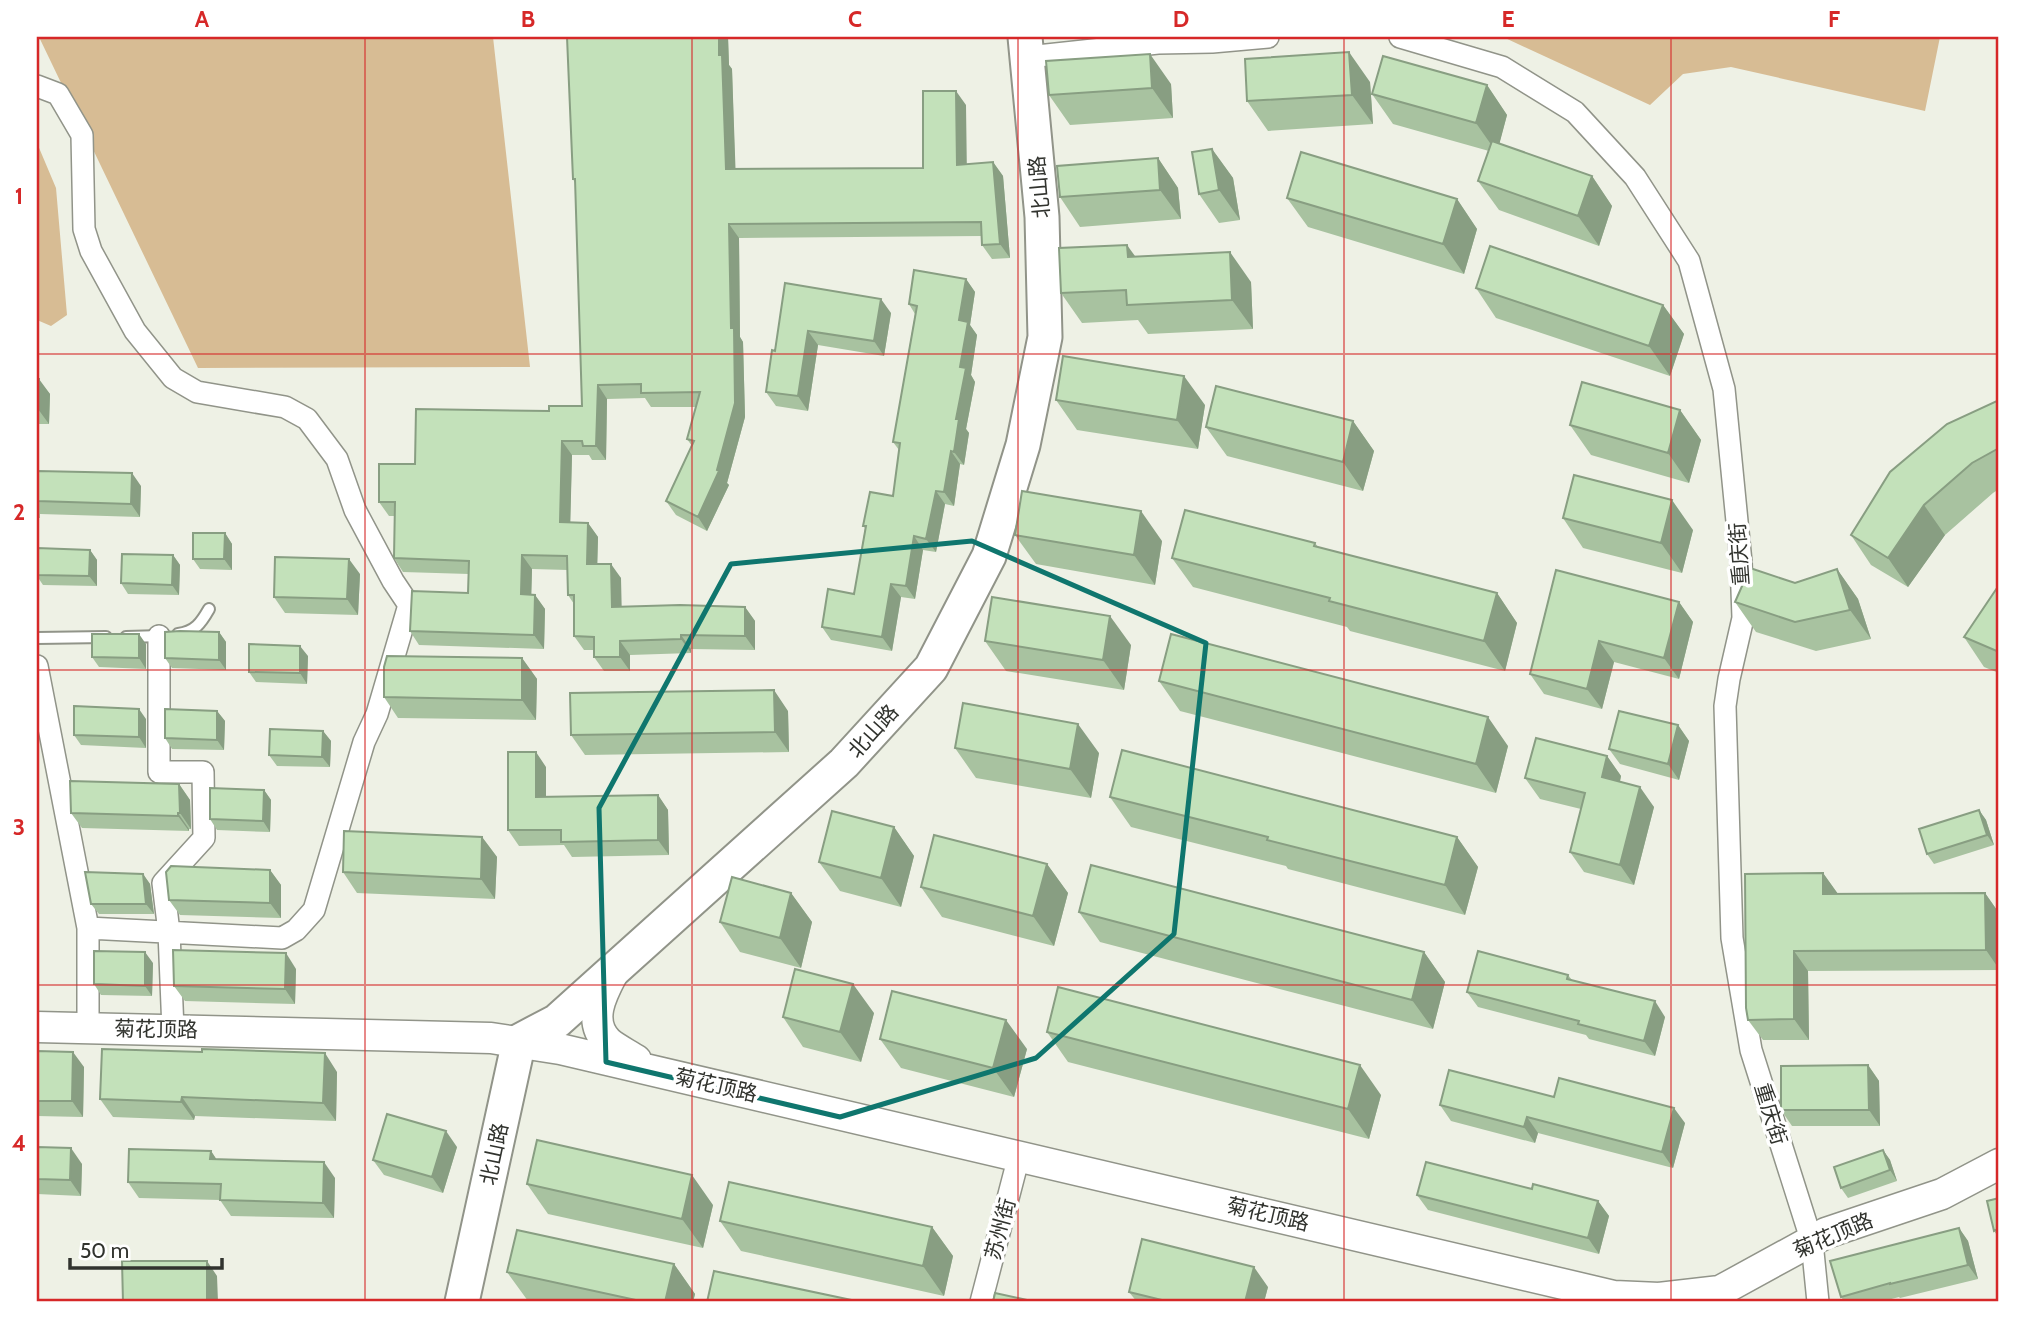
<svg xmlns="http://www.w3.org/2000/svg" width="2036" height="1339" viewBox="0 0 2036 1339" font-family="Cabin,'Noto Sans SC',sans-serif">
	<rect width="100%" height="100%" fill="#eef1e5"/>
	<path fill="#d7bc94" d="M39 37H493L530 367 198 368Z
		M1503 37H1940L1925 111 1731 67 1683 74 1650 105Z
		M37 143 56 188 67 315 51 326 37 320Z"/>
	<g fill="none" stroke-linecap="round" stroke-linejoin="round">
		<defs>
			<path id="lane" d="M178 634C195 632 201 623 209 609
				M126 637 162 636
				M37 638 106 637"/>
			<path id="street" d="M1400 37 1502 67 1575 112 1635 177 1689 261 1724 389 1741 562 1743 618 1729 679 1725 706 1732 938 1751 1050 1812 1242 1818 1302
				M1028 57 1158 43 1212 42 1268 37
				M37 86 58 94 82 135 84 229 91 251 135 331 173 378 197 392 285 407 307 419 337 459 355 510 393 581 409 605 377 714 364 742 314 910 296 930 282 938 88 928
				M159 636V772H203L204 838 163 883 169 932 173 1030
				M37 666 88 928V1028
				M981 1302 1019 1156"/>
			<path id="secondary" d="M614 971C603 992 586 1021 608 1042 616 1049 627 1054 636 1060
				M37 1027 491 1038 560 1049 1614 1296 1659 1298 1720 1291 1826 1233 1942 1194 1999 1164"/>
			<path id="primary" d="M462 1302 519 1041 557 1021 844 763 931 668 989 556 1023 445 1045 337 1042 217 1025 37"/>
		</defs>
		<use href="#lane" stroke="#919489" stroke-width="14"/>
		<use href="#street" stroke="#919489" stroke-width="24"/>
		<use href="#secondary" stroke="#919489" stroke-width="33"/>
		<use href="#primary" stroke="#919489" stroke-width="37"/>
		<use href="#lane" stroke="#fff" stroke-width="10"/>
		<use href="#street" stroke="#fff" stroke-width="21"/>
		<use href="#secondary" stroke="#fff" stroke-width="30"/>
		<use href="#primary" stroke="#fff" stroke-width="33"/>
	</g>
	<path fill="#a8c2a0" d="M567 37H728L729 65 732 69 735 169 923 168 966 105V165L993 162 1003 176 1010 258 992 259 982 245V236L739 238 740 337 743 342 745 417 727 483 729 485 707 531 676 515 666 501 692 446 687 439 696 407H651L645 398 607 399 606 460H592L589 455H572L570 522 588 523 598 537 597 564 621 578V607H745L755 621V650L691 649V653L630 655V671H604L594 657V650H584L574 636V604L568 595V570L532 569 531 595H535L545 609 544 649 419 645 410 631 468 593 469 574 403 572 394 558V516H389L379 502 415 464 549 411 582 406 575 183 573 179Z
		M1370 82 1373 124 1268 131 1247 101Z
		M1171 84 1173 118 1070 125 1049 95Z
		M1487 85 1507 115 1499 144 1592 176 1612 206 1599 246 1499 210 1478 181 1489 151 1393 124 1372 94Z
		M1212 149 1233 178 1240 220 1219 223 1199 194Z
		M1158 158 1178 188 1181 219 1080 227 1060 197Z
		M1287 198 1457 199 1477 229 1464 274 1308 227Z
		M1135 257 1251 282 1253 329 1148 334 1138 320 1082 323 1061 293Z
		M966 279 975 292 970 325 977 335 971 375 975 382 966 429 969 433 964 465 960 464 954 506 945 504 936 552 923 550 915 599 901 597 892 651 831 640 822 627 854 594 865 528 863 526 893 496 899 450 893 442 915 314 909 304Z
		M785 283 891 313 884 356 818 345 808 411 776 406 766 392 775 351Z
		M1476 288 1663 305 1684 334 1670 376 1496 318Z
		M37 379 50 394 49 424H37Z
		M1056 400 1205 405 1198 449 1077 430Z
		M1999 400V489L1993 493 1945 535 1908 587 1871 565 1851 535Z
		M1680 410 1701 440 1689 483 1591 455 1570 425Z
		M1353 421 1374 451 1363 491 1227 456 1206 427Z
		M37 471 141 486 140 517 40 514V518H37Z
		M1563 518 1693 530 1682 573 1583 548Z
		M225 533 232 544V570L200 569 193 559Z
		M1015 535 1162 541 1155 585 1036 564Z
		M1315 543 1318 547 1497 593 1517 623 1505 671 1350 631 1347 627 1193 587 1172 558Z
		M37 548 90 550 97 560V586L43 585 37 576Z
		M173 555 180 565 179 595 128 594 121 583Z
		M1837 569 1858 599 1871 639 1816 651 1756 632 1735 602Z
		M360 574 358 615 285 613 274 597Z
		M1999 585V673L1984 667 1964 637Z
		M1679 602 1693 622 1679 679 1614 662 1602 709 1544 694 1530 674Z
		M219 632 226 642V670L172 668 165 658Z
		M985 641 1131 645 1124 690 1006 671Z
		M146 644V669L99 667 92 657Z
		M308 656 307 684 256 682 249 672Z
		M522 658 537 679 536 720 398 718 384 697Z
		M1159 681 1508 746 1496 793 1180 711Z
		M217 711 225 721 224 750 172 749 165 738Z
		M788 711 789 752 585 755 571 735Z
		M146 719V748L81 745 74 735Z
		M1678 725 1689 741 1679 780 1620 764 1609 749Z
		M323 731 331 741 330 767 277 766 269 755Z
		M955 748 1099 753 1091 798 976 778Z
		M1607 756 1621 776 1620 782 1654 807 1634 885 1584 872 1570 852 1581 809 1540 799 1525 778Z
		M546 767V797L658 795 668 810 669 855 572 857 564 845 519 846 508 830Z
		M179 784 190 800 191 829H189V831L82 828 71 813Z
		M264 790 271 800 270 832 217 830 210 819Z
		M1110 797 1457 837 1478 867 1465 915 1288 869 1286 866 1131 827Z
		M1979 810 1986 820 1994 845 1934 864 1927 854Z
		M894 827 914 856 901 907 840 891 819 862Z
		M482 837 497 857 495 899 357 893 343 872Z
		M1047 864 1068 893 1054 946 942 917 921 887Z
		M270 870 281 885V918L180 915 169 900Z
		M1823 873 1838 894 1985 893 1999 913V970L1808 971 1809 1040H1763L1748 1020Z
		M143 874 150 884 154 914H99L91 904Z
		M791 893 812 922 801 968 740 952 720 922Z
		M1079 912 1424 952 1445 982 1433 1029 1100 942Z
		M153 963 152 996 101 995 94 984Z
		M296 969 295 1004 185 1001 174 986Z
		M1568 975 1572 980 1665 1017 1655 1056 1589 1039 1586 1035 1478 1007 1467 992Z
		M874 1013 861 1062 803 1047 783 1017Z
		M1047 1032 1381 1095 1369 1139 1068 1062Z
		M880 1039 1027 1049 1014 1097 901 1068Z
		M37 1051 84 1067 83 1117 37 1116Z
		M1868 1065 1879 1081 1880 1126H1792L1781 1110Z
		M337 1072 336 1121 195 1116 194 1120 113 1117 100 1099Z
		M1554 1097 1685 1123 1673 1168 1538 1133 1535 1143 1451 1121 1440 1105Z
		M37 1147 82 1164 81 1196 37 1194Z
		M457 1147 443 1193 384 1175 373 1160Z
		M1883 1150 1890 1160 1897 1181 1848 1198 1841 1188Z
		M211 1151 216 1159 335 1178 334 1218 231 1216 220 1200 139 1198 128 1182Z
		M527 1184 713 1205 703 1248 548 1214Z
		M1532 1189 1598 1201 1609 1216 1599 1254 1428 1210 1417 1195Z
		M1999 1198V1238L1994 1231Z
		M720 1221 932 1227 953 1256 944 1296 741 1251Z
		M1959 1228 1968 1241 1978 1279 1900 1298 1899 1297 1880 1302H1845L1841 1297Z
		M674 1264 695 1294 693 1302H533L528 1301 507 1272Z
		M1268 1287 1264 1302H1137L1129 1292Z"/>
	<path fill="#889e82" d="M719 37H728L729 65 732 69 736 183 726 169Z
		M1349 52 1370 82 1373 124 1352 95Z
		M1150 54 1171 84 1173 118 1152 88Z
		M1487 85 1507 115 1497 153 1476 123Z
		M956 91 966 105 967 179 957 165Z
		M1212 149 1233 178 1240 220 1219 190Z
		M1158 158 1178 188 1181 219 1160 190Z
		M993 162 1003 176 1010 258 1000 244Z
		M1592 176 1612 206 1599 246 1578 216Z
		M1457 199 1477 229 1464 274 1443 244Z
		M729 224 739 238 740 337 743 342 745 417 727 483 729 485 707 531 698 517 717 470 731 328Z
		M1127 245 1148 274 1128 257Z
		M1230 252 1251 282 1253 329 1232 300Z
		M966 279 975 292 970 325 977 335 971 375 975 382 966 429 969 433 964 465 954 452 960 367 959 320Z
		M881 299 891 313 884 356 874 341Z
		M1663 305 1684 334 1670 376 1649 346Z
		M808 331 818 345 808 411 798 396Z
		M1184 376 1205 405 1198 449 1177 420Z
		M39 379 50 394 49 424 38 409Z
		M598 385 607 399 606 460 596 446Z
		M1680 410 1701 440 1689 483 1668 453Z
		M1353 421 1374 451 1363 491 1343 462Z
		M562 441 572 455 570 536 560 522Z
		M951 451 960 464 954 506 944 492Z
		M132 473 141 486 140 517 131 504Z
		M936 491 945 504 936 552 926 539Z
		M1672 500 1693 530 1682 573 1661 543Z
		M1924 505 1945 535 1908 587 1888 558Z
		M1141 511 1162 541 1155 585 1134 555Z
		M588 523 598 537 597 578 587 564Z
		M225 533 232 544V570L224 559Z
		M914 536 923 550 915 599 906 586Z
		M90 550 97 560V586L89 576Z
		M173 555 180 565 179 595 172 585Z
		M522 555 532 569 531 608 521 594Z
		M349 559 360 574 358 615 347 599Z
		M611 564 621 578 622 621 612 607Z
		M1837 569 1858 599 1871 639 1850 610Z
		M891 584 901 597 892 651 882 637Z
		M1497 593 1517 623 1505 671 1484 641Z
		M535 595 545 609 544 649 534 635Z
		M1679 602 1693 622 1679 679 1664 658Z
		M745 607 755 621V650L745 636Z
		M1110 616 1131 645 1124 690 1103 660Z
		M219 632 226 642V670L219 660Z
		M139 634 146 644V669L139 658Z
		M681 635 691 649V653L681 639Z
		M620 641 630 655V671L620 657Z
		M1599 641 1614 662 1602 709 1587 689Z
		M300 646 308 656 307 684 300 673Z
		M522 658 537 679 536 720 522 700Z
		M774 690 788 711 789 752 775 732Z
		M139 709 146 719V748L139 737Z
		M217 711 225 721 224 750 217 740Z
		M1488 717 1508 746 1496 793 1476 764Z
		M1078 724 1099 753 1091 798 1070 769Z
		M1678 725 1689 741 1679 780 1668 764Z
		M323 731 331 741 330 767 322 757Z
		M536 752 546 767V813L536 797Z
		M1607 756 1621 776 1616 798 1602 777Z
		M179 784 190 800 191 829 180 813Z
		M1640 787 1654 807 1634 885 1620 865Z
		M264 790 271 800 270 832 263 821Z
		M658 795 668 810 669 855 658 840Z
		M1979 810 1986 820 1994 845 1987 835Z
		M178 813 189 829V831L178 816Z
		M894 827 914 856 901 907 881 878Z
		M482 837 497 857 495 899 481 879Z
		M1457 837 1478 867 1465 915 1445 885Z
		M1047 864 1068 893 1054 946 1033 916Z
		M270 870 281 885V918L270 903Z
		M1823 873 1838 894H1823Z
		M143 874 150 884 154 914 146 904Z
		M791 893 812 922 801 968 780 938Z
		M1985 893 1999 913V969L1986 950Z
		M1794 951 1808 971 1809 1040 1794 1019Z
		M145 952 153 963 152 996 145 986Z
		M1424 952 1445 982 1433 1029 1412 1000Z
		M286 953 296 969 295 1004 285 989Z
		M37 960 38 961 37 991Z
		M853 984 874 1013 861 1062 840 1032Z
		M1655 1001 1665 1017 1655 1056 1644 1041Z
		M1006 1020 1027 1049 1014 1097 993 1068Z
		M73 1052 84 1067 83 1117 72 1101Z
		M325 1053 337 1072 336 1121 323 1103Z
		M1360 1065 1381 1095 1369 1139 1348 1109Z
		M1868 1065 1879 1081 1880 1126 1869 1110Z
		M182 1097 195 1116 194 1120 181 1102Z
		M1674 1108 1685 1123 1673 1168 1662 1152Z
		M1527 1117 1538 1133 1535 1143 1524 1127Z
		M446 1131 457 1147 443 1193 432 1177Z
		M71 1148 82 1164 81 1196 70 1180Z
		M1883 1150 1890 1160 1897 1181 1890 1170Z
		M211 1151 221 1166 210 1159Z
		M324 1162 335 1178 334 1218 323 1203Z
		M692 1175 713 1205 703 1248 682 1219Z
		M1598 1201 1609 1216 1599 1254 1588 1238Z
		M932 1227 953 1256 944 1296 923 1266Z
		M1959 1228 1968 1241 1978 1279 1968 1265Z
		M207 1261 217 1276 218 1302H207Z
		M674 1264 695 1294 693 1302H665Z
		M1254 1267 1268 1287 1264 1302H1245Z"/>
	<path fill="#c3e1ba" stroke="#889e82" stroke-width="2" d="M567 37H719V55H722L726 169 923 168V91H956L957 165 993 162 1000 244 982 245 981 222 729 224 731 328H734L735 403 717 470 719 471 698 517 666 501 694 441 687 439 700 392 641 393V384L598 385 596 446H583L582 441H562L560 522 588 523 587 564H611L612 607 680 605 745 607V636L681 635V639L620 641V657H594V637L574 636V595H568L567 556 522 555 521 594 535 595 534 635 410 631 412 591 468 593 469 561 394 558 395 502H379V464H415L416 409 549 411V406H582L575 179H573Z
		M1349 52 1352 95 1247 101 1245 59Z
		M1150 54 1152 88 1049 95 1046 61Z
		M1383 56 1487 85 1476 123 1372 94Z
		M1492 141 1592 176 1578 216 1478 181Z
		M1212 149 1219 190 1199 194 1192 152Z
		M1301 152 1457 199 1443 244 1287 198Z
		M1158 158 1160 190 1060 197 1057 166Z
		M1127 245 1128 257 1230 252 1232 300 1127 305 1126 290 1061 293 1059 248Z
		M1490 246 1663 305 1649 346 1476 288Z
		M914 270 966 279 959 320 968 322 960 367 966 368 956 419H959L954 452 951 451 944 492 936 491 926 539 914 536 906 586 891 584 882 637 822 627 828 589 854 594 866 526H863L870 492 893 496 900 443 893 442 917 306 909 304Z
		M785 283 881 299 874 341 808 331 798 396 766 392 772 350 775 351Z
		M1063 356 1184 376 1177 420 1056 400Z
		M37 379H39L38 409H37Z
		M1582 382 1680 410 1668 453 1570 425Z
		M1216 386 1353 421 1343 462 1206 427Z
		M1999 400V448L1972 463 1924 505 1888 558 1851 535 1890 472 1947 424Z
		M37 471 132 473 131 504 37 501Z
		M1574 475 1672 500 1661 543 1563 518Z
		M1022 491 1141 511 1134 555 1015 535Z
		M1185 510 1315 543 1314 546 1497 593 1484 641 1329 601 1330 598 1172 558Z
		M193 533H225L224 559H193Z
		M37 548 90 550 89 576 37 575Z
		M122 554 173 555 172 585 121 583Z
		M275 557 349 559 347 599 274 597Z
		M1750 568 1795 583 1837 569 1850 610 1795 622 1735 602Z
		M1556 570 1679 602 1664 658 1599 641 1587 689 1530 674Z
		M1999 585V652L1964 637Z
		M992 597 1110 616 1103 660 985 641Z
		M180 631 219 632V660L165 658V632Z
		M92 634H139V658L92 657Z
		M1171 634 1488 717 1476 764 1159 681Z
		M249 644 300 646V673L249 672Z
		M387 656 522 658V700L384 697V667Z
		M774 690 775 732 571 735 570 693Z
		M963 703 1078 724 1070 769 955 748Z
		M74 706 139 709V737L74 735Z
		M165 709 217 711V740L165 738Z
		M1619 711 1678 725 1668 764 1609 749Z
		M270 729 323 731 322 757 269 755Z
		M1536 738 1607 756 1602 777 1640 787 1620 865 1570 852 1585 793 1525 778Z
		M1122 750 1457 837 1445 885 1267 840 1268 837 1110 797Z
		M508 752H536V797L658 795V840L561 842V830H508Z
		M70 781 179 784 180 813H178V816L71 813Z
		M210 788 264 790 263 821 210 819Z
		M1979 810 1987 835 1927 854 1919 829Z
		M832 811 894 827 881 878 819 862Z
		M344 831 482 837 481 879 343 872Z
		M934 835 1047 864 1033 916 921 887Z
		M1091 865 1424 952 1412 1000 1079 912Z
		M171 866 270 870V903L169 900 166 872Z
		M85 872 143 874 146 904H91Z
		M1823 873V894L1985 893 1986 950 1794 951V1019L1748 1020 1746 1008 1745 874Z
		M732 877 791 893 780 938 720 922Z
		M173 950 286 953 285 989 174 986Z
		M94 951 145 952V986L94 984Z
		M1478 951 1568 975 1567 979 1655 1001 1644 1041 1578 1024 1579 1021 1467 992Z
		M795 969 853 984 840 1032 783 1017Z
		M1058 987 1360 1065 1348 1109 1047 1032Z
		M892 991 1006 1020 993 1068 880 1039Z
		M102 1049 202 1052V1049L325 1053 323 1103 182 1097 181 1102 100 1099Z
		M37 1051 73 1052 72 1101H37Z
		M1868 1065 1869 1110H1781V1066Z
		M1449 1070 1554 1097 1559 1078 1674 1108 1662 1152 1527 1117 1524 1127 1440 1105Z
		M387 1114 446 1131 432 1177 373 1160Z
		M537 1140 692 1175 682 1219 527 1184Z
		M37 1147 71 1148 70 1180 37 1179Z
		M129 1149 211 1151 210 1159 324 1162 323 1203 220 1200 221 1184 128 1182Z
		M1883 1150 1890 1170 1841 1188 1834 1167Z
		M1426 1162 1532 1189 1533 1184 1598 1201 1588 1238 1417 1195Z
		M729 1182 932 1227 923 1266 720 1221Z
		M1999 1198V1228L1994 1231 1987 1201Z
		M1959 1228 1968 1265 1890 1284V1283L1841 1297 1830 1261Z
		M517 1230 674 1264 665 1302H645L507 1272Z
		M1142 1239 1254 1267 1245 1302H1170L1129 1292Z
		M122 1261H207V1302H123Z
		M714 1271 861 1302H707Z
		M995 1293 1036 1302H993Z"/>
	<path fill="none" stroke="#0f766e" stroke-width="5" stroke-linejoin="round" d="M972 541 1206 643 1174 934 1036 1058 840 1117 606 1062 599 808 731 564Z"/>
	<path fill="none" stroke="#d62828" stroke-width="2" stroke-opacity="0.55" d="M365 37V1302M692 37V1302M1018 37V1302M1344 37V1302M1671 37V1302M37 354H1999M37 670H1999M37 985H1999"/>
	<g text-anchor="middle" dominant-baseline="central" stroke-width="7" stroke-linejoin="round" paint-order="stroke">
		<g font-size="21" fill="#31332e" stroke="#fff">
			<text transform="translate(1039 187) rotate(-95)">北山路</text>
			<text transform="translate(1739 554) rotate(-94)">重庆街</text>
			<text transform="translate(873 731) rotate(-48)">北山路</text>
			<text transform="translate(156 1029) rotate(1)">菊花顶路</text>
			<text transform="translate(716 1085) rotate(13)">菊花顶路</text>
			<text transform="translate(1771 1114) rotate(73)">重庆街</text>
			<text transform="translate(494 1154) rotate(-78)">北山路</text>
			<text transform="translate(1268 1214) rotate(13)">菊花顶路</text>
			<text transform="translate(1000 1229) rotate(-75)">苏州街</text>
			<text transform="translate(1833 1235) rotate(-23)">菊花顶路</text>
		</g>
	</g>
	<rect width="2036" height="1339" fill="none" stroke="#ffffff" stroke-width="77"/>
	<path d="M70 1258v10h152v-10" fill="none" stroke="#31332e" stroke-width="3.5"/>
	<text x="80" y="1258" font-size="21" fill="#31332e" stroke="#ffffff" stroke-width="5" paint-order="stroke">50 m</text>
	<rect x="38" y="38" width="1959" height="1262" fill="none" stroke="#d62828" stroke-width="2.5"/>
	<g font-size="23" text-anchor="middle" font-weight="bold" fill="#d62828">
		<text x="202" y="27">A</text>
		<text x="528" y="27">B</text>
		<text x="855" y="27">C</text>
		<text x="1181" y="27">D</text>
		<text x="1508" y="27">E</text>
		<text x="1834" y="27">F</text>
		<text x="19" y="204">1</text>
		<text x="19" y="520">2</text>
		<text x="19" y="835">3</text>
		<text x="19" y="1151">4</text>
	</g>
</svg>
